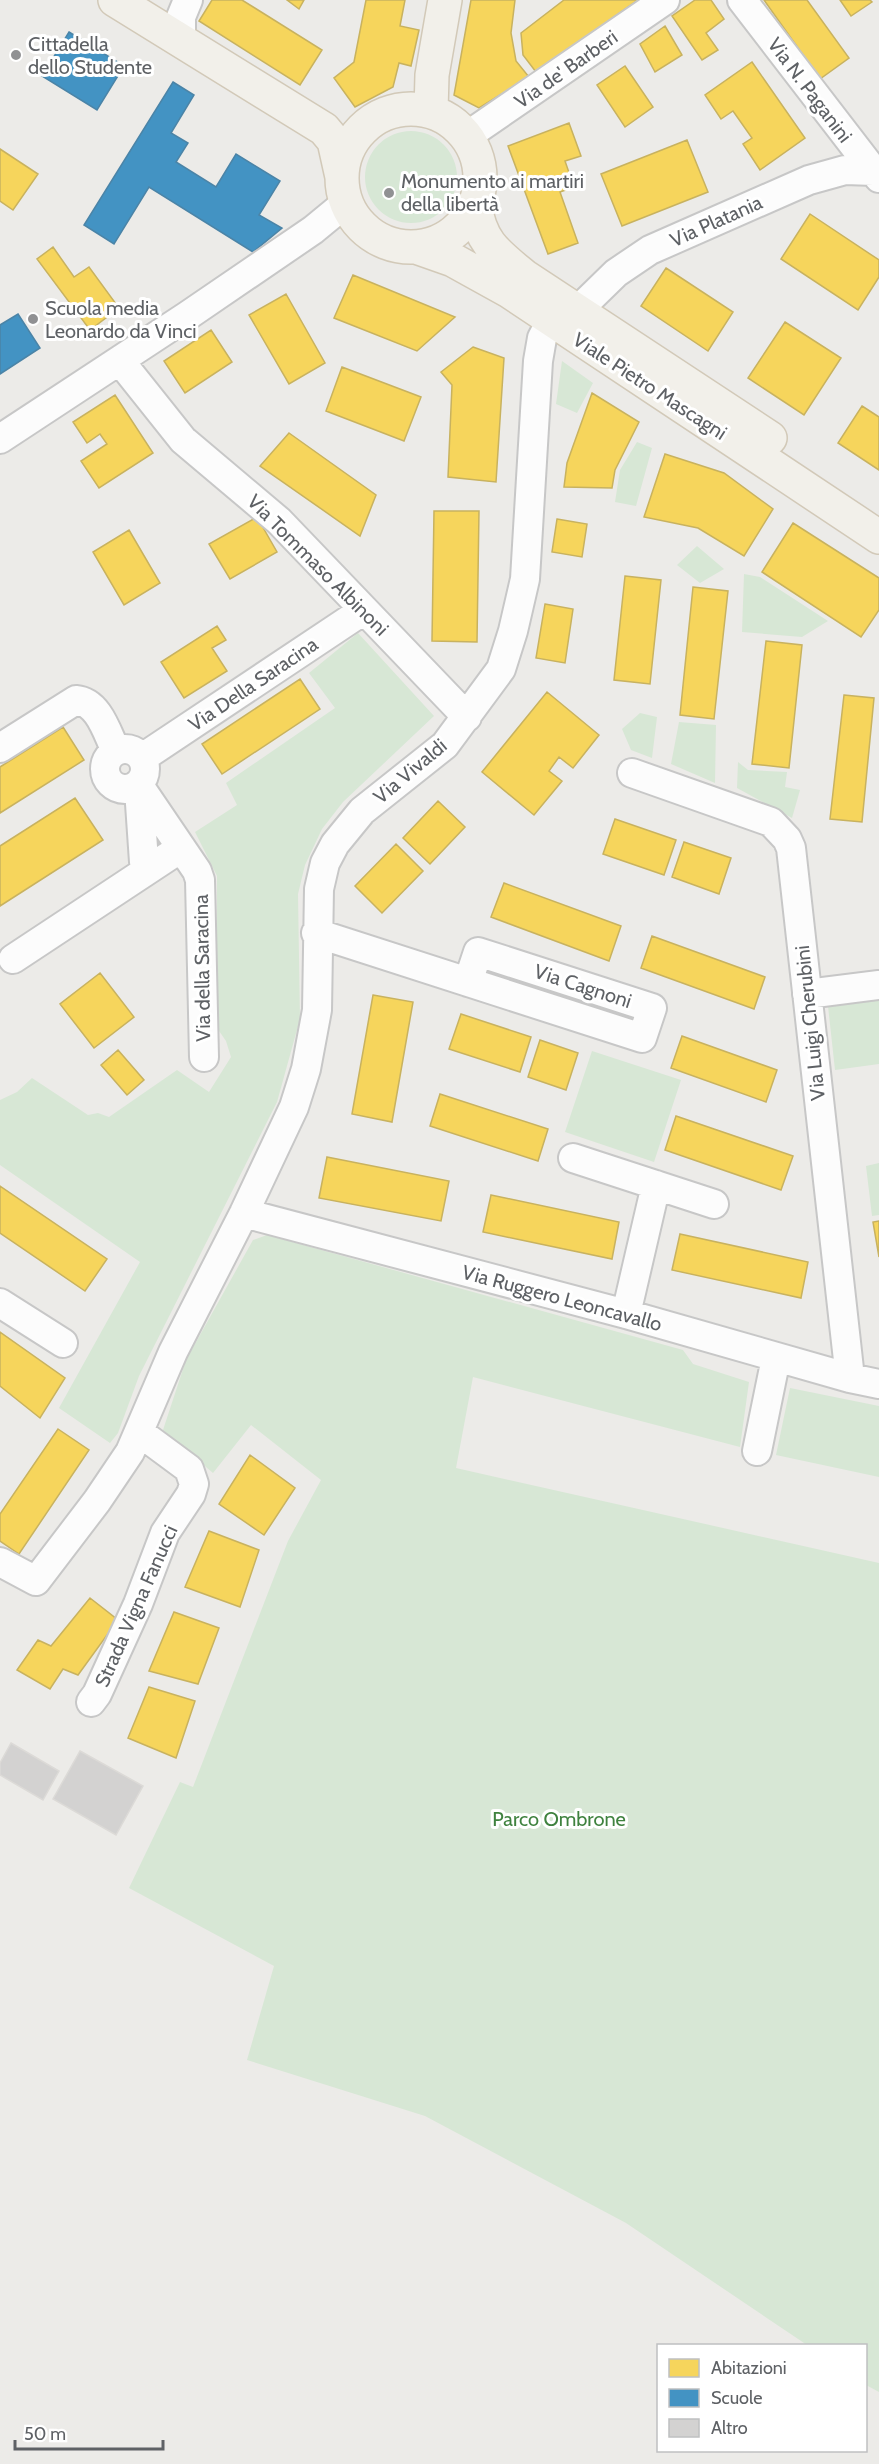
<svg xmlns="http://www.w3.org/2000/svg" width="879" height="2464" viewBox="0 0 879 2464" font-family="Cabin,sans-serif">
	<rect width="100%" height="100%" fill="#ecebe8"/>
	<path fill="#d7e7d5" d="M365 177a46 46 0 1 1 92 0a46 46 0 1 1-92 0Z
		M562 361 593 383 577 413 556 404Z
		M637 442 652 448 636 506 615 502 620 470Z
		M697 546 724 569 700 583 677 565Z
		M744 574 760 577 828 621 802 637 742 632Z
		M358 633 434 716 343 802 322 829 305 865 298 894 300 1019 277 1102 139 1376 118 1433 110 1443 59 1408 140 1262 0 1165V1100L17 1092 32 1078 88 1115 98 1113 109 1117 177 1070 209 1092 231 1057 226 1041 217 1028V876L195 832 237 805 226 783 335 708 309 673Z
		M640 713 657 717 652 758 631 750 622 729Z
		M679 722 716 725 715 783 671 764Z
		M738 762 748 770 787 772 785 787 800 790 792 818 737 788Z
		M879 999V1064L835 1070 828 1006Z
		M592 1051 681 1080 654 1162 565 1132Z
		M879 1163V1215L872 1216 866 1166Z
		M267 1235 683 1350 693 1364 749 1382 740 1447 473 1377 456 1468 879 1563V2392L866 2385V2346L807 2345 626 2223 425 2116 247 2060 274 1966 129 1888 180 1782 193 1787 288 1541 321 1480 251 1425 213 1473 163 1430 186 1360 253 1240Z
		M790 1388 879 1406V1477L776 1455Z"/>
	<path fill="#f6d55c" stroke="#c8b25f" stroke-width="1.5" d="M212 0H242L322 50 300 85 199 21Z
		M287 0H304L299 9Z
		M366 0H405L400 26 419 30 411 66 399 63 393 87 355 107 334 78 354 62Z
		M471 0H515L511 33 516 61 529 77 479 108 454 95Z
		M564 0H638L536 72 523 55 521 33Z
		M695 0H711L724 19 706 33 718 50 702 60 672 16Z
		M764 0H807L849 58 820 79Z
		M840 0H870L872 2 851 16Z
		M665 26 682 55 655 72 640 44Z
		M752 62 805 138 760 170 743 144 752 138 733 111 721 119 705 95Z
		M625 66 653 107 625 127 597 85Z
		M569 123 581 156 565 161 574 187 560 192 578 243 548 254 508 146Z
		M687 140 708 192 622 226 601 174Z
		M0 149 38 174 13 210 0 201Z
		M810 214 879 260V277L858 310 781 259Z
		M53 247 74 277 89 267 119 308 90 330 37 259Z
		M666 268 733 312 708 351 641 306Z
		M353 275 455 317 417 351 334 318Z
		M286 294 325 363 289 384 249 315Z
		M785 322 841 358 804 415 748 378Z
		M211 330 232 362 185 393 164 361Z
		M473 347 504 358 496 482 448 477 452 385 441 372Z
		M342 367 421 397 404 441 326 411Z
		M592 393 639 422 615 470 612 488 564 487 567 463Z
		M115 395 153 453 99 488 81 461 107 444 100 434 87 443 73 422Z
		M862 406 879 417V470L838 443Z
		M289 433 376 495 360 536 260 466Z
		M665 454 724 473 773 509 744 556 698 528 644 517Z
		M434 511H479L477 642 432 641Z
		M257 517 277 552 230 579 209 544Z
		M557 519 587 524 582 557 552 552Z
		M793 523 879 578V610L861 637 762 572Z
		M129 530 160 583 124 605 93 552Z
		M625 576 661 580 650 684 614 680Z
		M693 587 728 591 714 719 680 715Z
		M545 604 573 609 565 663 536 658Z
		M217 626 226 640 212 648 227 671 184 698 161 662Z
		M766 641 802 645 789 768 752 764Z
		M300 679 320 709 222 774 202 744Z
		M547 692 599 735 573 768 559 757 549 771 562 781 534 815 482 772Z
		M844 695 874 698 862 822 830 819Z
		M63 727 84 760 0 813V767Z
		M75 798 103 840 0 906V846Z
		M438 801 465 827 430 864 403 838Z
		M615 819 676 840 664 875 603 854Z
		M684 842 731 858 719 894 672 877Z
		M396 844 423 871 382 913 355 886Z
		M504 883 621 926 609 961 491 917Z
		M652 936 765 977 754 1009 641 968Z
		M100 973 134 1017 94 1048 60 1004Z
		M373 995 413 1002 392 1122 352 1114Z
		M461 1014 531 1037 520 1072 449 1049Z
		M682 1036 777 1070 766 1102 671 1068Z
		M540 1040 578 1053 566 1090 528 1077Z
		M118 1050 144 1080 127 1095 101 1065Z
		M440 1094 548 1129 538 1161 430 1126Z
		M676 1116 793 1156 781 1190 665 1150Z
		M327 1157 449 1181 441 1221 319 1198Z
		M0 1186 107 1259 85 1291 0 1233Z
		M491 1195 619 1222 612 1259 483 1232Z
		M879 1221V1257L873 1222Z
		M680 1234 808 1262 801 1298 672 1270Z
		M0 1332 65 1378 40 1418 0 1386Z
		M58 1429 89 1450 19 1554 0 1541V1514Z
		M250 1455 295 1488 264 1535 219 1504Z
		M209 1531 259 1550 240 1607 185 1587Z
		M90 1598 118 1620 78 1675 63 1669 50 1689 17 1670 38 1640 51 1646Z
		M174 1612 219 1628 198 1684 149 1671Z
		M149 1687 195 1701 176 1758 128 1738Z"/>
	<path fill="#4393c3" stroke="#4b84a7" stroke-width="1.5" d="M69 32 124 66 97 110 42 76Z
		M173 82 194 95 171 133 188 143 176 162 216 187 236 154 280 181 259 215 282 228 253 252 149 187 114 244 84 225Z
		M18 314 40 348 0 374V325Z"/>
	<path fill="#d3d2d1" stroke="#dcdad7" stroke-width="1.5" d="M11 1743 59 1771 43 1800 0 1775V1763Z
		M80 1751 143 1786 116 1835 53 1799Z"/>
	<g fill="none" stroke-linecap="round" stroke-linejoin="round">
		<defs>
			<path id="minor" d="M742 0 879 178
				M181 41V17L188 0
				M467 136 665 0
				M577 311 616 273 650 250 809 180 845 170 874 171
				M120 361 183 440 279 521 467 717
				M0 439 187 316 313 230 347 202
				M0 748 76 700C99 702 107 733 116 751
				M105 769a20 20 0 1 1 40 0a20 20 0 1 1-40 0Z
				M142 758 364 610
				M632 773 771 822 787 839 791 848 850 1378
				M138 784 197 871 200 880 204 1057
				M139 789 144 862 147 869
				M316 933 642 1038 652 1008 478 952 468 982
				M13 959 181 848
				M807 994 879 985
				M573 1158 714 1204
				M244 1213 626 1314 850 1378 879 1384
				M0 1303 63 1343
				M626 1314 656 1185
				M757 1451 776 1358
				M0 1562 36 1581 97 1501 130 1452 173 1352 244 1213 294 1107 306 1069 317 1010 319 889 325 863 335 844 362 811 445 745 501 669 513 631 525 579 538 361 542 338 551 321
				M91 1702 97 1694 138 1604 165 1533 191 1494 194 1484 189 1469 139 1432"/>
			<path id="major" d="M115 0 324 129 334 141 342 177
				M342 178a69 69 0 1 1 138 0a69 69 0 1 1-138 0Z
				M431 111 432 75 445 0
				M475 205C480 242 496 253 524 276L770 438
				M416 247 453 260 509 291 879 537"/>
		</defs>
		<use href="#minor" stroke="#c7c7c7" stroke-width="32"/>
		<use href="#major" stroke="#d2c9b8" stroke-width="36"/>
		<use href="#minor" stroke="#fcfcfc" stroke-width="28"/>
		<use href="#major" stroke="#f2f0ea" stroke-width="33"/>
	</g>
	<g fill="#909193" stroke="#fff" stroke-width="2">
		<circle cx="16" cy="55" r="6"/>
		<circle cx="389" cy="193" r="6"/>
		<circle cx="33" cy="319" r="6"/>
	</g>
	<g text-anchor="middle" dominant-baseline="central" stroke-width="6" stroke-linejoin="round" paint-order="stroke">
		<g font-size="20" fill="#5e6165" stroke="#fff" text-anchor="start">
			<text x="28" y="44">Cittadella<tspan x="28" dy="23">dello Studente</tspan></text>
			<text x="401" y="181">Monumento ai martiri<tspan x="401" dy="23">della libertà</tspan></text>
			<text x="45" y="308">Scuola media<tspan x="45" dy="23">Leonardo da Vinci</tspan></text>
		</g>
		<g font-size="20" fill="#5e6165" stroke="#fff">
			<text transform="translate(566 69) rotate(-35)">Via de' Barberi</text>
			<text transform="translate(810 90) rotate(53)">Via N. Paganini</text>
			<text transform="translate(716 221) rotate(-24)">Via Platania</text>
			<text transform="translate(650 386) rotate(33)">Viale Pietro Mascagni</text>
			<text transform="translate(318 565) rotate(45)">Via Tommaso Albinoni</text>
			<text transform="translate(253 684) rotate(-34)">Via Della Saracina</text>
			<text transform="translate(410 771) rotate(-40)">Via Vivaldi</text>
			<text transform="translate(202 968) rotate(-91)">Via della Saracina</text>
			<text transform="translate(583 986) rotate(18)">Via Cagnoni</text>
			<text transform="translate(810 1023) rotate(-96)">Via Luigi Cherubini</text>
			<text transform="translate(562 1298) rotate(15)">Via Ruggero Leoncavallo</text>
			<text transform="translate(136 1606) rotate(-66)">Strada Vigna Fanucci</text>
		</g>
		<g font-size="20" fill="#3f823f" stroke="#fff">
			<text x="559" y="1819">Parco Ombrone</text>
		</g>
	</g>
	<rect x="657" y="2344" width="210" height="108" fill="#ffffff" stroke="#bfc0c1" stroke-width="1.5"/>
	<rect x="669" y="2359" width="30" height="18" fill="#f6d55c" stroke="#bfc0c1" stroke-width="1.5"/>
	<text x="711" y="2374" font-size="18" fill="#5e6165">Abitazioni</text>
	<rect x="669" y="2389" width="30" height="18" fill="#4393c3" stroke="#bfc0c1" stroke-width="1.5"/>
	<text x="711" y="2404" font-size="18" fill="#5e6165">Scuole</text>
	<rect x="669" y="2419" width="30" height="18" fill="#d3d2d1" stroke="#bfc0c1" stroke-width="1.5"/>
	<text x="711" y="2434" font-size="18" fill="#5e6165">Altro</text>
	<path d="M15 2440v9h148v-9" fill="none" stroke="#5e6165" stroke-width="3"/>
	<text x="24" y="2440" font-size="18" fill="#5e6165" stroke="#ffffff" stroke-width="4.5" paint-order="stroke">50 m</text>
</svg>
